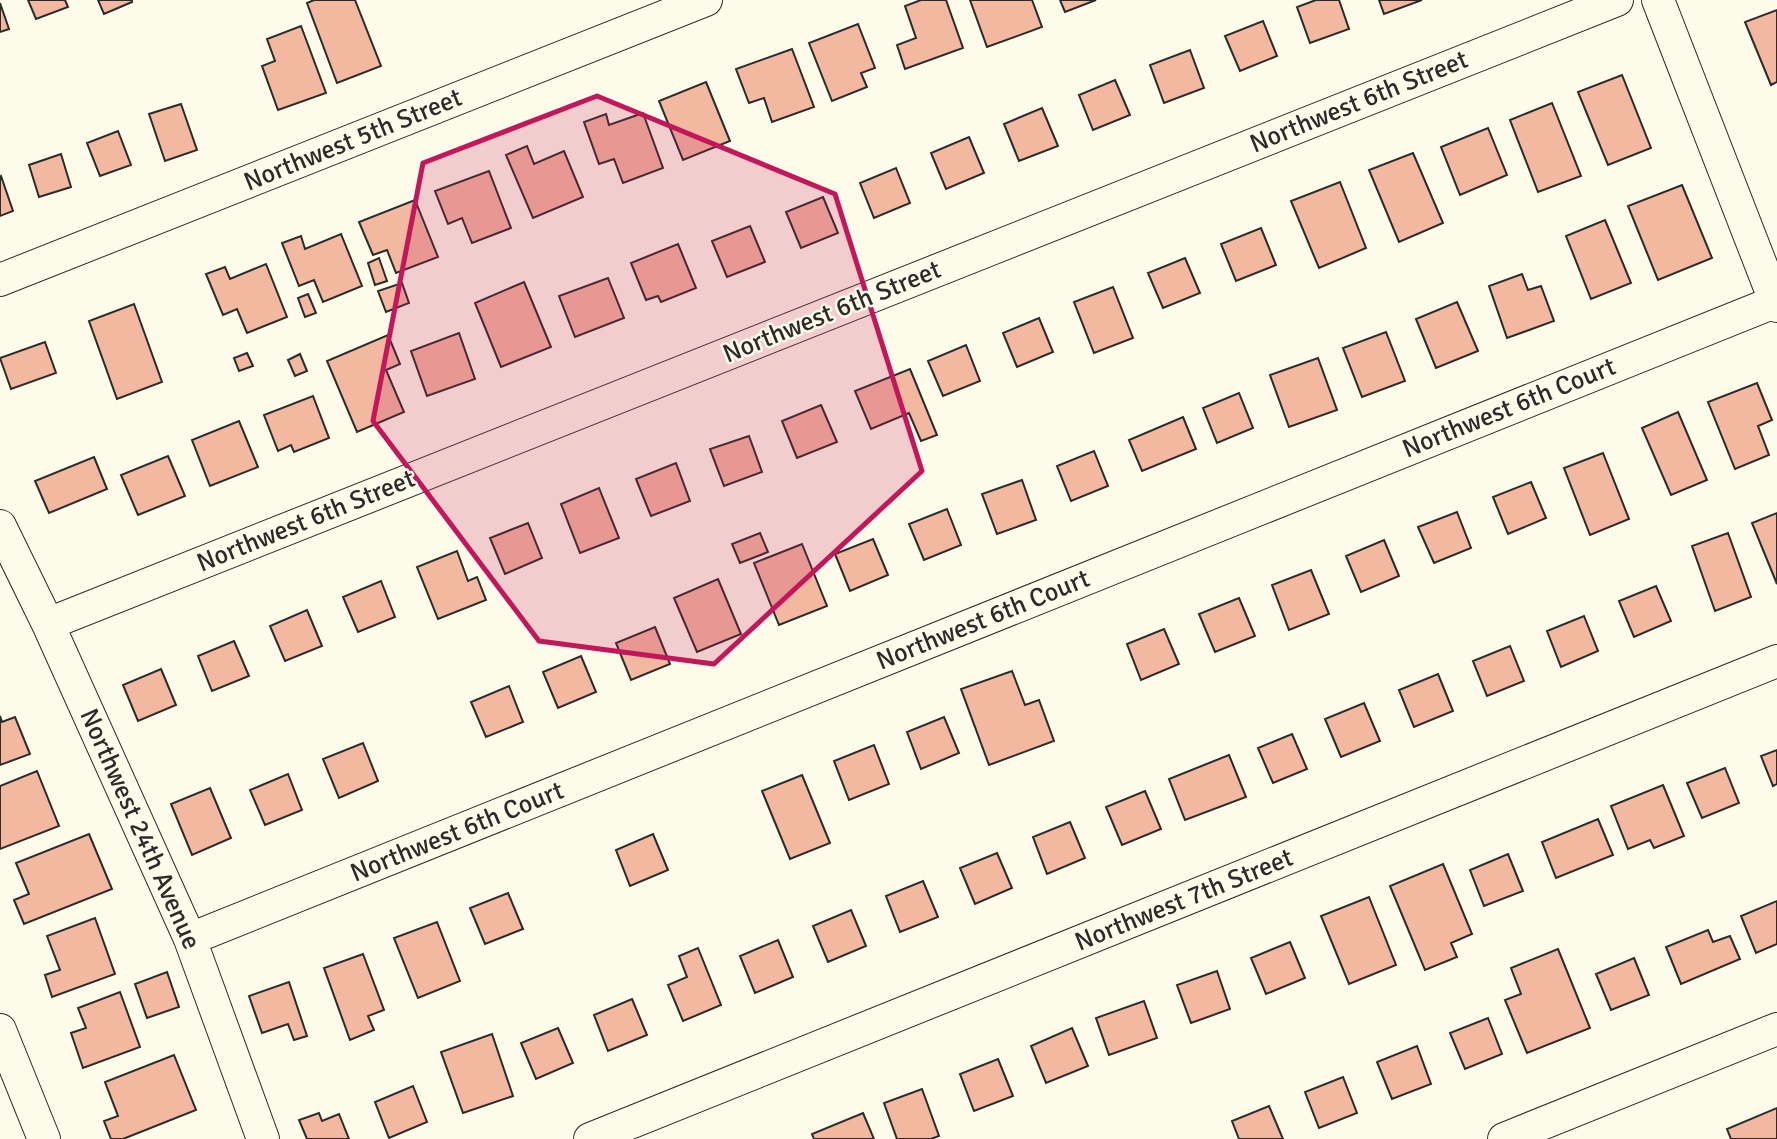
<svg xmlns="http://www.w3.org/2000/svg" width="1777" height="1139" viewBox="0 0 1777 1139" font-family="Signika,sans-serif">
	<rect width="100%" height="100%" fill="#fdfbea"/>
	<path fill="#f2b8a0" stroke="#2b2b2b" stroke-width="2" d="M28 0H65L68 7 36 19Z
		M98 0H132V2L104 14Z
		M314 0H355L381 66 337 83 307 3Z
		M921 0H946L963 48 905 69 897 45 916 38 905 6Z
		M970 0H1032L1042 27 987 47Z
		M1060 0H1096L1065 12Z
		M1316 0H1339L1349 29 1310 43 1297 7Z
		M1379 0H1422L1384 14Z
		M0 3 9 29 0 32Z
		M1777 10V82L1771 85 1745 22Z
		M1263 21 1277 56 1240 71 1225 36Z
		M858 24 875 68 861 73 867 87 832 101 809 43Z
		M301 26 326 93 278 110 262 66 275 61 267 39Z
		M792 49 814 107 772 122 764 98 749 103 736 69Z
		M1190 50 1204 88 1164 103 1150 65Z
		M1622 75 1651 148 1608 165 1578 92Z
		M1115 80 1130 115 1093 130 1079 95Z
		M706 82 730 141 683 160 659 101Z
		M1552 103 1581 176 1538 192 1510 120Z
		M181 104 197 150 165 161 149 114Z
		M1042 108 1058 146 1019 161 1004 124Z
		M643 113 663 168 623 183 614 159 599 164 584 122 606 114 609 125Z
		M1488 128 1507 175 1460 195 1441 147Z
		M118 131 131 165 100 176 87 143Z
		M969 137 984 173 946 189 931 153Z
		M527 146 534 164 564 151 583 197 533 218 506 155Z
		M1413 153 1443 223 1399 242 1369 170Z
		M61 154 71 187 39 197 29 165Z
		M896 168 910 203 874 218 860 183Z
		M489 171 511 228 472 243 462 218 448 224 435 191Z
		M1 176 13 211 0 216V177Z
		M1340 182 1366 248 1319 268 1291 201Z
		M1682 185 1712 258 1658 280 1628 206Z
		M823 197 838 233 801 248 786 212Z
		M415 200 438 257 396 273 387 250 373 255 359 222Z
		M1605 220 1631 283 1591 299 1566 236Z
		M750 226 765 262 727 277 712 241Z
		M1261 228 1276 265 1236 281 1221 244Z
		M341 234 362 286 323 302 314 280 299 286 282 243 301 236 305 249Z
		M678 244 696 288 661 302 658 296 646 300 631 263Z
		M379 258 387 281 375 285 368 263Z
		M1185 258 1200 293 1163 308 1148 273Z
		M266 264 287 317 247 333 237 309 223 315 206 274 225 267 230 279Z
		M1522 274 1528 290 1541 286 1554 321 1507 338 1489 286Z
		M608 278 624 318 575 337 559 296Z
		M524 282 551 347 501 367 475 303Z
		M402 283 409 303 386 312 378 291Z
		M1113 287 1133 338 1094 353 1074 302Z
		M308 294 316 313 305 317 298 298Z
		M1457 302 1478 351 1436 368 1416 319Z
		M134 304 162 382 117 399 89 321Z
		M1039 318 1053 352 1017 367 1003 333Z
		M1386 332 1405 381 1362 397 1343 348Z
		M459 333 475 379 427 396 411 351Z
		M388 335 400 364 386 370 404 412 357 432 327 361Z
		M45 342 56 373 11 389 0 358Z
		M966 345 980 381 943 396 928 361Z
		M247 353 253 366 239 371 234 358Z
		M300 354 307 371 295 376 288 360Z
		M1318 358 1337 410 1289 427 1270 375Z
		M910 369 937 435 921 441 909 413 871 429 855 391Z
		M1757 383 1772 420 1758 426 1769 455 1735 469 1708 402Z
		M1239 393 1253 428 1217 443 1203 408Z
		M313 396 329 438 294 452 291 445 278 451 264 415Z
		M821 405 837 442 797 458 782 421Z
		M1678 412 1707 480 1671 495 1642 428Z
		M1183 417 1196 449 1142 471 1129 440Z
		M239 421 258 467 210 486 192 440Z
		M749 436 762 472 724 486 710 449Z
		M1094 451 1108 486 1071 501 1057 466Z
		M1603 453 1629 519 1590 535 1564 468Z
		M168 456 185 496 138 515 121 475Z
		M94 457 107 489 49 513 35 481Z
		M676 463 690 501 651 516 636 479Z
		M1022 480 1036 520 997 534 982 494Z
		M1531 482 1546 518 1508 534 1493 497Z
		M599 488 619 538 580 553 561 504Z
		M947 509 961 545 924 560 909 524Z
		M1457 512 1471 548 1434 563 1418 527Z
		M1777 513V584L1752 523Z
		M528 523 542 558 505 574 490 538Z
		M760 533 768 552 740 563 732 544Z
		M1728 533 1751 597 1715 611 1692 546Z
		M873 539 888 575 850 591 835 554Z
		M1384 540 1399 576 1361 592 1346 556Z
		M802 544 827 606 779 625 754 563Z
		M457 551 468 581 477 577 486 600 438 619 417 567Z
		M1311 570 1329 614 1289 630 1272 585Z
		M718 579 741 634 697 652 674 598Z
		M381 581 395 617 358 632 343 597Z
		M1656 586 1671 621 1634 637 1619 601Z
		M1239 598 1255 636 1215 652 1199 614Z
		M307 610 322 646 285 661 270 626Z
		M1584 616 1598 651 1561 667 1547 631Z
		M655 627 670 664 631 680 616 643Z
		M1164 629 1179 664 1141 680 1127 644Z
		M234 641 249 676 212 691 198 656Z
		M1510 646 1524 681 1487 696 1473 661Z
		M581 656 596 692 558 708 543 672Z
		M161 669 176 705 138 721 123 685Z
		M1012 671 1025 705 1039 700 1054 741 989 765 961 689Z
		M1438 674 1453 711 1414 727 1399 690Z
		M509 686 523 722 486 737 471 702Z
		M1364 703 1380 741 1341 757 1325 719Z
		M0 716 2 722 15 717 30 754 0 765Z
		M944 717 959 753 921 769 907 732Z
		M1292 734 1307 769 1273 783 1258 748Z
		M363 743 378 781 339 798 323 759Z
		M874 745 889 784 849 800 834 761Z
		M1777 750V784L1773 786 1761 756Z
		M1229 755 1246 797 1185 820 1169 779Z
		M1725 768 1739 803 1702 818 1687 783Z
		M37 771 59 826 0 849V786Z
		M288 774 302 810 265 825 250 790Z
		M802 775 830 843 790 859 762 791Z
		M1663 785 1684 836 1654 848 1650 840 1628 849 1611 806Z
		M210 788 231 838 192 855 171 804Z
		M1145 791 1161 829 1122 845 1106 807Z
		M1598 819 1613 855 1556 878 1542 842Z
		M1070 822 1085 858 1047 874 1033 837Z
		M89 834 112 889 24 924 14 900 29 894 16 863Z
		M653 834 668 870 630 886 616 850Z
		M997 853 1012 888 975 904 960 868Z
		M1508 854 1523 891 1484 906 1470 870Z
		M1443 864 1472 934 1451 943 1457 957 1425 970 1390 886Z
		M923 881 938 917 900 932 886 896Z
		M508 893 523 929 485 944 470 908Z
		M1369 897 1396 965 1349 984 1321 916Z
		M1777 901V944L1756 953 1741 916Z
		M851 910 866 946 828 962 813 926Z
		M95 918 115 974 52 997 45 975 60 970 47 936Z
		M437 922 460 981 418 998 394 938Z
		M1708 930 1713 942 1730 936 1740 959 1681 984 1666 947Z
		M778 940 793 977 755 993 740 956Z
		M1290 942 1305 978 1266 994 1251 958Z
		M698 948 721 1005 683 1021 668 985 687 977 679 956Z
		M1558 949 1590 1028 1527 1053 1505 1000 1521 994 1511 968Z
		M363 954 384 1010 368 1016 374 1030 350 1040 324 968Z
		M1634 958 1649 995 1611 1010 1596 974Z
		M1217 971 1230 1009 1191 1023 1177 985Z
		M167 972 179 1007 147 1018 135 984Z
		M289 982 307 1036 294 1040 288 1024 262 1033 249 996Z
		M120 992 140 1047 83 1068 71 1033 86 1028 78 1008Z
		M632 999 647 1035 608 1051 594 1015Z
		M1144 1001 1157 1038 1109 1055 1096 1018Z
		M1488 1018 1502 1054 1465 1069 1450 1033Z
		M558 1028 573 1063 536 1079 521 1043Z
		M1072 1028 1088 1066 1046 1083 1031 1046Z
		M492 1034 513 1096 463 1113 441 1052Z
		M1417 1046 1431 1084 1392 1099 1377 1062Z
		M174 1055 196 1110 123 1139H111L104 1121 118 1116 105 1082Z
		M998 1059 1013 1096 974 1111 960 1074Z
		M1343 1077 1357 1113 1319 1128 1305 1092Z
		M413 1086 427 1122 389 1138 375 1102Z
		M922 1089 939 1136 931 1139H897L884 1103Z
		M1269 1106 1283 1139H1239L1232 1121Z
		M1777 1108V1139H1731L1727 1129Z
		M319 1113 322 1121 339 1114 349 1139H307L299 1120Z
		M863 1113 874 1139H814L812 1134Z"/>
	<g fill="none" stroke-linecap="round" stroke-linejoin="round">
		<defs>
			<path id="minor" d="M1658 0 1777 306
				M0 280 706 0
				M0 526 48 624 190 939 263 1139
				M48 624 1617 0
				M190 939 1777 301
				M0 1030 44 1139
				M590 1139 1777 661
				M1504 1139 1777 1029"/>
		</defs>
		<use href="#minor" stroke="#2b2b2b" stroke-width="34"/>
		<use href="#minor" stroke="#fdfbea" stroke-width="32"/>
	</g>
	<path fill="#c2185b" fill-opacity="0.2" stroke="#c2185b" stroke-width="5" stroke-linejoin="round" d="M597 96 835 194 922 471 714 664 539 641 373 421 423 163Z"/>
	<g text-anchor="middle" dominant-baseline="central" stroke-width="5" stroke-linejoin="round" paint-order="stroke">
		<g font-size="26" fill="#2b2b2b" stroke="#fdfbea">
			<text transform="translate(1359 102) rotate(-22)">Northwest 6th Street</text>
			<text transform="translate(353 140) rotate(-22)">Northwest 5th Street</text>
			<text transform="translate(832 312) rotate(-22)">Northwest 6th Street</text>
			<text transform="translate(1509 408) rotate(-22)">Northwest 6th Court</text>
			<text transform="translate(306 521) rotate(-22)">Northwest 6th Street</text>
			<text transform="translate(983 620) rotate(-22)">Northwest 6th Court</text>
			<text transform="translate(140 829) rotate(66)">Northwest 24th Avenue</text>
			<text transform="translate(457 832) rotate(-22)">Northwest 6th Court</text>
			<text transform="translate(1184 900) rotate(-22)">Northwest 7th Street</text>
		</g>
	</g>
</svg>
